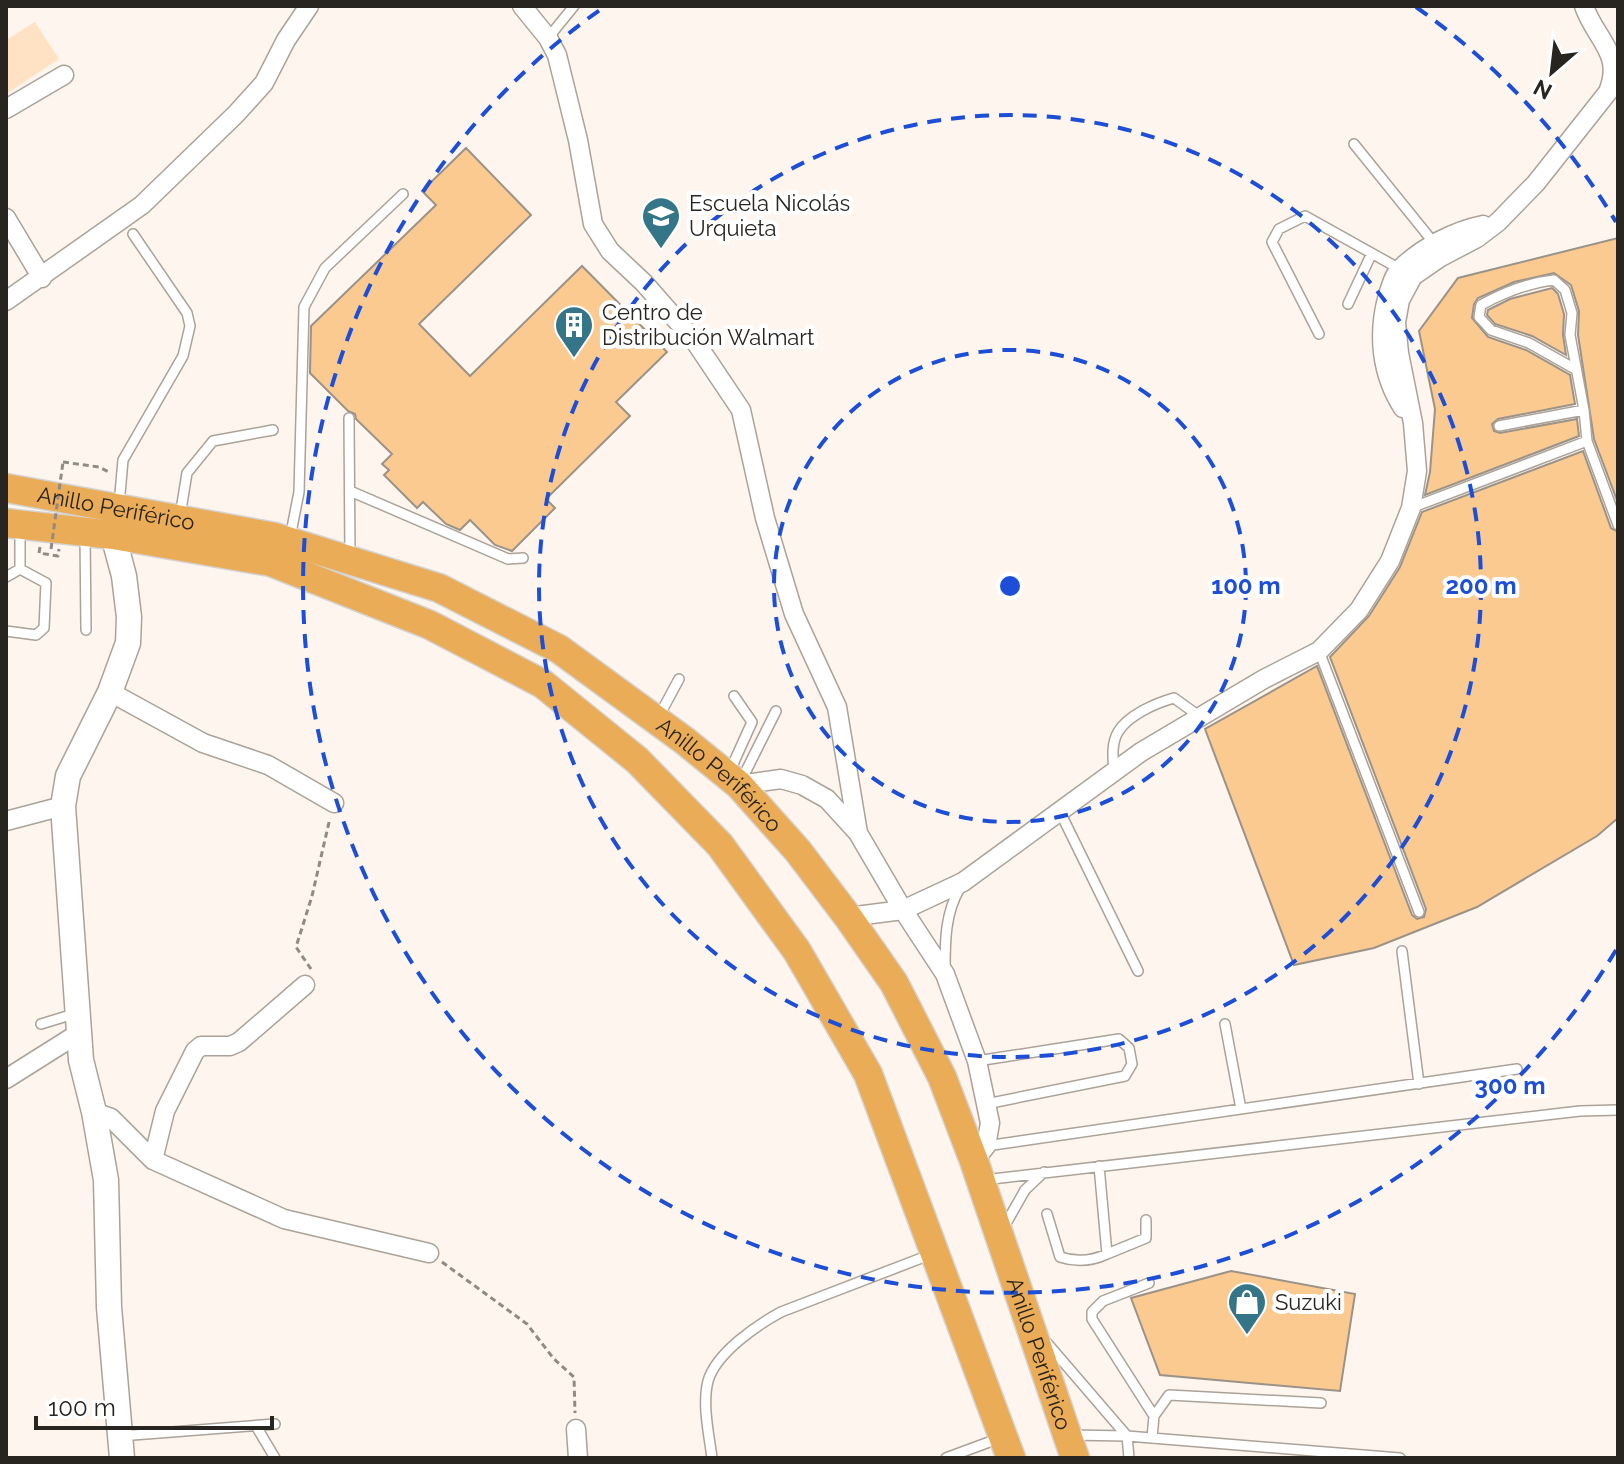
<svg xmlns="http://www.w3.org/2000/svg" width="1624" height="1464" viewBox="0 0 1624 1464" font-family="Raleway,sans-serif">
	<rect width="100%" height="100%" fill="#fef6ee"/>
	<path fill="#ffe2c3" d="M35 22 59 59 6 94V40Z"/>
	<path fill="#fbca91" stroke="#9b9288" stroke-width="2" d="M466 148 531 215 419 324 470 376 582 266 667 352 616 402 630 416 546 499 555 508 512 551 495 545 470 520 460 530 446 524 423 502 417 508 384 475 389 470 382 464 392 454 356 419 355 414 348 411 310 373 311 326 436 205 422 191Z
		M1618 238V503L1594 439 1578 335 1579 311 1571 285 1554 273 1514 282 1478 298 1474 304 1472 318 1488 337 1526 350 1570 375 1575 404 1498 419 1492 424 1494 431 1500 433 1577 419 1579 436 1425 495 1430 472 1435 409 1419 331 1458 278Z
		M1552 288 1558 294 1564 314 1563 335 1566 355 1532 336 1495 324 1487 315 1488 310 1510 299Z
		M1583 451 1611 528 1618 532V818L1597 836 1477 907 1374 948 1294 965 1205 729 1317 666 1412 915 1417 919 1424 917 1426 909 1330 657 1369 616 1400 567 1422 512Z
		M1231 1271 1355 1294 1340 1391 1160 1375 1131 1298Z"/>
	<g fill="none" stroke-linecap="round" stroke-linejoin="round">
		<defs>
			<path id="service" d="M548 38 574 6
				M1354 144 1434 243
				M1348 304 1371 255
				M1319 334 1272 242 1279 229 1305 216 1400 269
				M1575 369 1529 343 1491 330 1479 317 1481 305C1505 292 1527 283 1554 280L1565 290 1572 313 1570 335 1584 410 1587 441 1618 525
				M349 418 350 557
				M1499 426 1584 410
				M350 491 508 559 523 558
				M119 505 123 460 183 356 190 326 187 313 133 234
				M1411 508 1587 441
				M180 516 187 473 213 441 273 430
				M20 527V569
				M85 535 86 630
				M290 538 299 492 304 307 325 268 403 194
				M6 577 20 569
				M6 631 36 635 44 628 46 583 20 569
				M1319 651 1419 912
				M658 718 679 679
				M1114 772C1113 759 1111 744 1118 732 1128 715 1156 703 1174 698L1199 716
				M729 773 752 722 734 696
				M740 783 776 711
				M1060 812 1138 971
				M1402 951 1419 1084
				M945 970C945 942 945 913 960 888
				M41 1024 77 1013
				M1225 1024 1241 1109
				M977 1061 1119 1039 1129 1048 1132 1064 1125 1076 986 1104
				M986 1146 1517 1069
				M984 1180 1580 1111 1618 1110
				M1047 1214 1060 1257C1075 1262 1092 1261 1107 1254L1099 1166
				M1004 1227 1025 1190 1044 1172
				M1107 1254 1146 1238V1220
				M1149 1283 1103 1301 1092 1312V1319L1154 1416
				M1047 1343 1127 1436 1129 1458
				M256 1426 275 1458
				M1070 1435 1127 1436 1400 1458
				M120 1436 275 1424
				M1152 1438 1154 1416 1169 1395 1321 1403
				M712 1458C709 1434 702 1405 708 1381 716 1353 757 1325 781 1312L932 1254
				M946 1458 1000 1438"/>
			<path id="minor" d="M522 6 548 38 557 55 578 140 593 224 610 251 644 283 694 340 741 410 765 518 794 614 837 707 858 833
				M6 109 64 75
				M6 218 42 278
				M6 301 142 205 236 114 264 83 286 40 309 6
				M1403 408C1381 374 1377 334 1388 295 1391 286 1394 274 1401 268 1423 247 1454 231 1483 225
				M110 692 203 743 268 765 334 803
				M739 785 781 779 802 785 827 799 858 833 903 910 945 974 977 1061 990 1123 986 1146 974 1161
				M6 821 63 806
				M848 917 903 910 963 882 1141 752 1264 679 1319 651 1359 610 1390 561 1411 508 1417 471 1413 423 1399 353 1396 322 1400 300 1413 276 1439 258 1477 238 1498 222 1536 183 1608 92C1624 53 1595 39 1584 6
				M6 1079 79 1033
				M94 1112 111 1118 153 1160 284 1219 429 1253
				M153 1160 165 1111 195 1051 201 1046H230L239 1042 305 985
				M576 1429 578 1458"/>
			<path id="secondary" d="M113 535 124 576 129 617 128 643 110 692 68 776 63 806 81 1060 94 1112 106 1180 109 1307 122 1458"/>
			<g id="trunk">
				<path id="s1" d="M6 488 275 537 439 588 559 649 685 741 739 785 798 851 848 917 894 983 942 1077 974 1161 1075 1458"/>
				<path d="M6 523 113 535 271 562 430 625 543 684 637 760 720 845 797 951 868 1074 1011 1458"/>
			</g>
		</defs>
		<use href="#service" stroke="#aba299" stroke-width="12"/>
		<use href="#minor" stroke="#aba299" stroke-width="21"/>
		<use href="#secondary" stroke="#aba299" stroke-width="27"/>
		<use href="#trunk" stroke="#d4d3d2" stroke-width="31"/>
		<path stroke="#908a84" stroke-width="3" stroke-dasharray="6 4" stroke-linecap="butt" d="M63 462 99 467 109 472
			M40 547 39 553 58 556 59 549
			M311 969 296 947 312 896 330 818
			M442 1262 527 1324 554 1359 574 1377 575 1413"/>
		<use href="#service" stroke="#fff" stroke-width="9"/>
		<use href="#minor" stroke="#fff" stroke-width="18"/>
		<use href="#secondary" stroke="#fff" stroke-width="24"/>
		<use href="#trunk" stroke="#eaac56" stroke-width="28"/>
		<path stroke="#908a84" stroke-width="3" stroke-dasharray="6 4" stroke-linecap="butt" d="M51 549 63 462"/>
	</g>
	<g fill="none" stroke="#1d4ed8" stroke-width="4" stroke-dasharray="14 10">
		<circle cx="1010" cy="586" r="236"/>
		<circle cx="1010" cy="586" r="471"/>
		<path d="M1616 950A707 707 0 1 1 604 7M1416 7A707 707 0 0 1 1616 222"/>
	</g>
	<defs>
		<symbol id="school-pin" viewBox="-11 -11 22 30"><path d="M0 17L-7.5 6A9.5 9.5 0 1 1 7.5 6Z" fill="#347588" stroke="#fff"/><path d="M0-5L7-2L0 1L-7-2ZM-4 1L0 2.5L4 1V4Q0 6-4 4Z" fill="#fff"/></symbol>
		<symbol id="building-pin" viewBox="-11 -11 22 30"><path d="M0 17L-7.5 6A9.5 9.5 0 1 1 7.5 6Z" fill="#347588" stroke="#fff"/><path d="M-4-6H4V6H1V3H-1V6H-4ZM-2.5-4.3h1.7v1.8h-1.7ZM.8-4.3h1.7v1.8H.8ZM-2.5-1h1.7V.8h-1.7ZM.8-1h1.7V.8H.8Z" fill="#fff"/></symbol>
		<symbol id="shop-pin" viewBox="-11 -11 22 30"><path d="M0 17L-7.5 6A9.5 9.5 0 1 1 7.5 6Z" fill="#347588" stroke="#fff"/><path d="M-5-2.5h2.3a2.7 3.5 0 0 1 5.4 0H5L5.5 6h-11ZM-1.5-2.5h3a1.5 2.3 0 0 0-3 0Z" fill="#fff"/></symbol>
	</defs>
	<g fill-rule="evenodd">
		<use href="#school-pin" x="639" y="194" width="44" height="60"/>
		<use href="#building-pin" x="552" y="303" width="44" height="60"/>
		<use href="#shop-pin" x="1225" y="1280" width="44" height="60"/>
	</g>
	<g text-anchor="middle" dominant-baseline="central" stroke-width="8" stroke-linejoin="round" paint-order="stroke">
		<g font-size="22" fill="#282420" stroke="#fff" text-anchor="start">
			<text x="689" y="203">Escuela Nicolás<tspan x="689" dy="25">Urquieta</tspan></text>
			<text x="602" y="312">Centro de<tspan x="602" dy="25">Distribución Walmart</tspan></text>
			<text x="1275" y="1302">Suzuki</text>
		</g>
		<g font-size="22" fill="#282420" stroke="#fff">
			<text stroke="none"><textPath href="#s1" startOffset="112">Anillo Periférico</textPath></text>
			<text stroke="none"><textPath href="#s1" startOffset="784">Anillo Periférico</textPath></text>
			<text stroke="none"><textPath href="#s1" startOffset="1456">Anillo Periférico</textPath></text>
		</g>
	</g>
	<circle cx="1010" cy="586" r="12" fill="#1d4ed8" stroke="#fff" stroke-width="4"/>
	<g font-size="24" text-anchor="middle" font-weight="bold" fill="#1d4ed8" stroke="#fff" stroke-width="8" stroke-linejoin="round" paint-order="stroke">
		<text x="1246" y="594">100 m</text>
		<text x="1481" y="594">200 m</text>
		<text x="1510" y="1094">300 m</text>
	</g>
	<rect width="1624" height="1464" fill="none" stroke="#282420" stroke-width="16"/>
	<g transform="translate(1552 72) rotate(208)" stroke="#ffffff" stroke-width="6" paint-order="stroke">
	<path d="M0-6L14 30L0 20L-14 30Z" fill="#282420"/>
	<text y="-12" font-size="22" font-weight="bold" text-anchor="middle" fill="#282420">N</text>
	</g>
	<path d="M36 1416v12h236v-12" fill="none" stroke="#282420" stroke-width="4"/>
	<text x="48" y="1416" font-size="24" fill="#282420" stroke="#ffffff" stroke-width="6" paint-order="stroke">100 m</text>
</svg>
